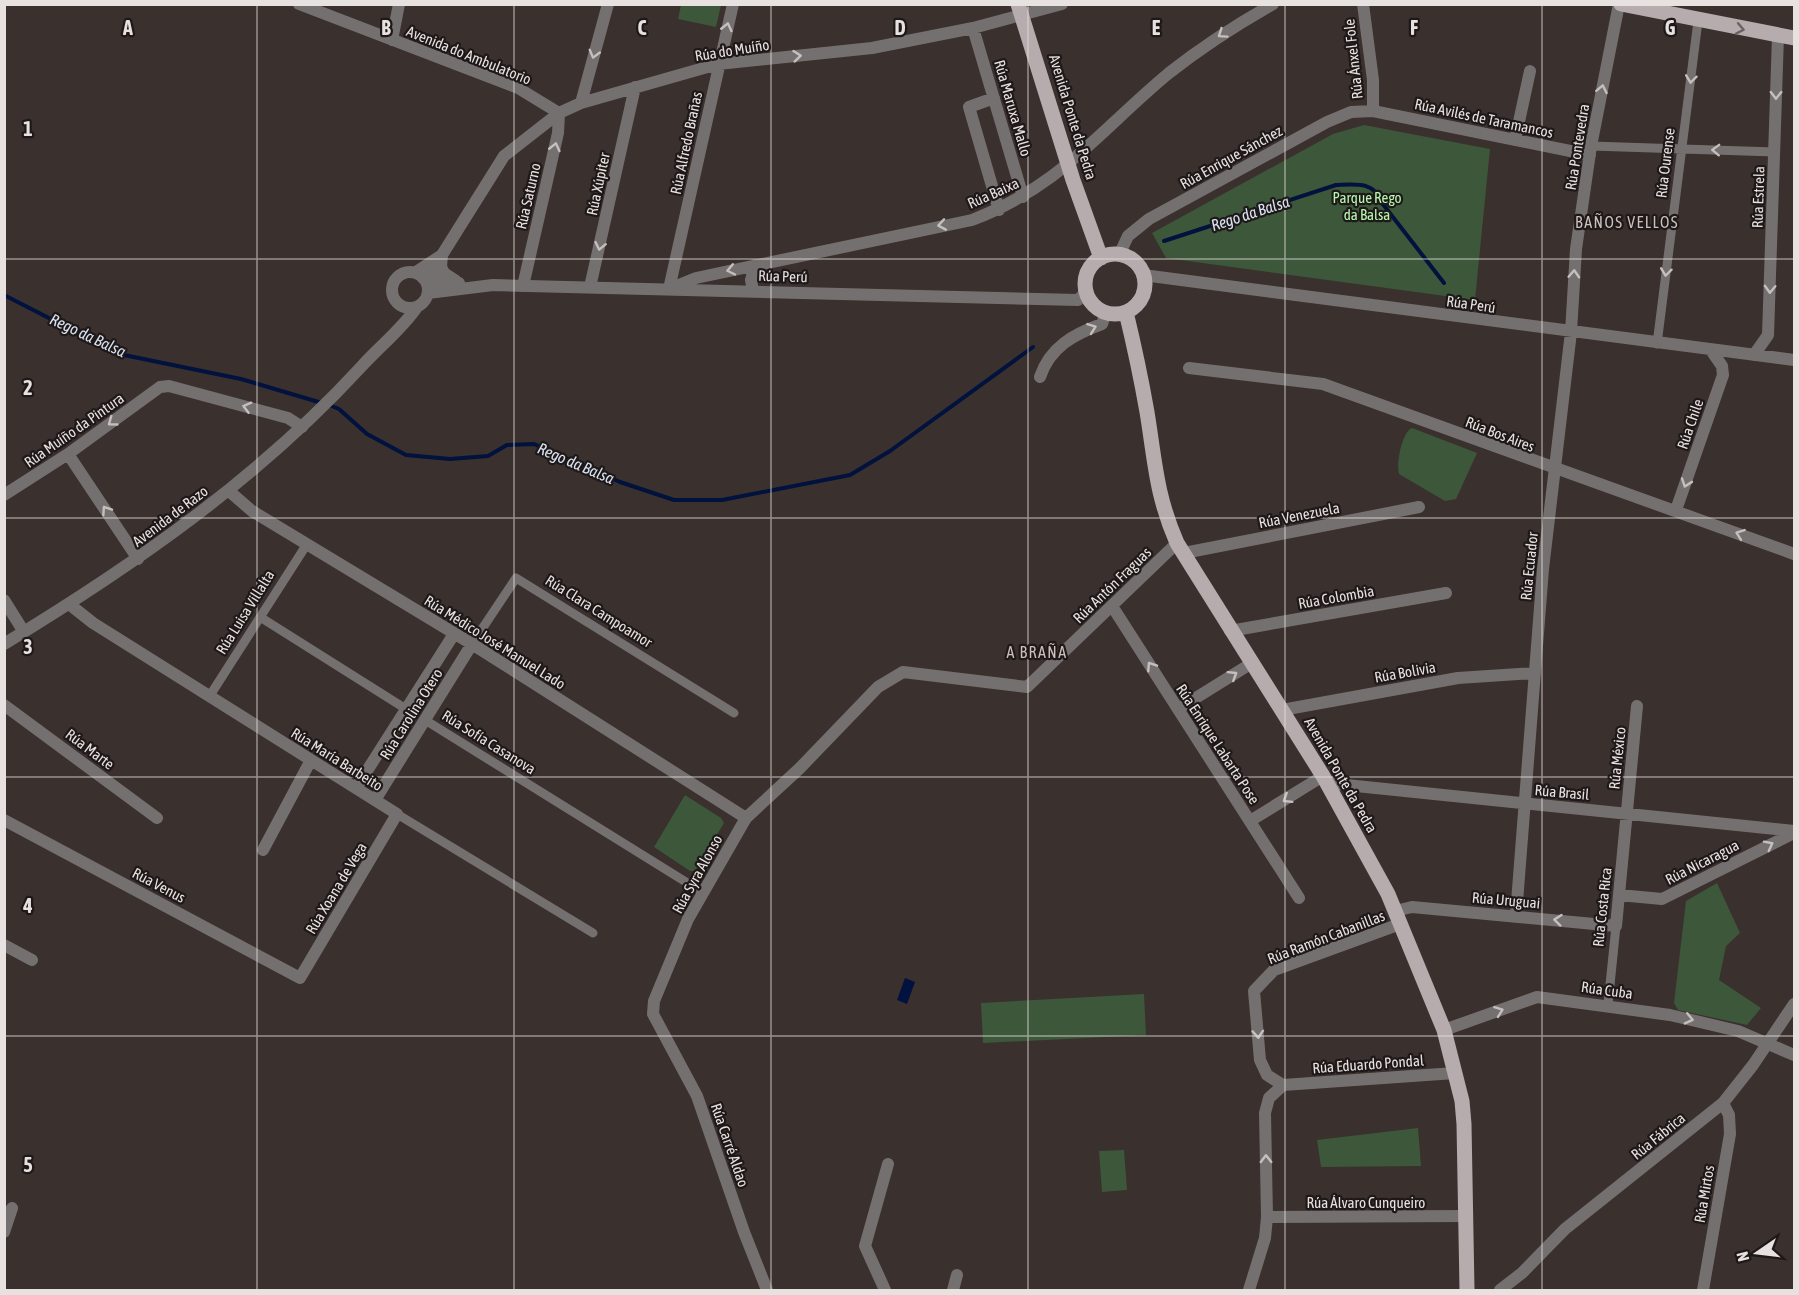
<svg xmlns="http://www.w3.org/2000/svg" width="1799" height="1295" viewBox="0 0 1799 1295" font-family="'Asap Condensed',sans-serif">
	<rect width="100%" height="100%" fill="#3a302d"/>
	<path fill="#3d573a" d="M681 5H721L716 27 678 19Z
		M1364 125 1490 149 1475 300 1166 258 1152 233 1333 134Z
		M1412 428 1477 453 1456 499 1445 501 1399 474C1396 463 1402 432 1412 428Z
		M685 795 721 818 724 823 695 871H690L654 847Z
		M1717 883 1740 933 1726 946 1719 980 1761 1008 1747 1025 1678 1010 1674 1003 1686 901Z
		M1144 994 1146 1035 983 1043 981 1003Z
		M1418 1128 1421 1166 1321 1167 1317 1140Z
		M1124 1150 1127 1190 1102 1192 1099 1151Z"/>
	<path fill="#00123d" d="M905 978 915 982 907 1004 897 1000Z"/>
	<g fill="none" stroke-linecap="round" stroke-linejoin="round">
		<path stroke="#00123d" stroke-width="4" d="M1164 241 1336 185C1356 184 1374 181 1382 203L1444 283
			M4 295 119 354 241 379 322 403
			M329 405 339 409 367 434 406 455 450 459 488 456 507 445 534 444 620 482 674 500H722L850 475 890 451 1033 347"/>
		<path stroke="#757070" stroke-width="9" d="M1591 146 1775 152
			M1657 344 1698 21
			M260 617 406 709
			M472 644 516 578 734 713
			M209 697 307 544
			M425 720 702 892
			M397 814 593 933
			M1608 1004 1616 926"/>
		<path stroke="#757070" stroke-width="12" d="M299 4 518 88 559 113
			M1363 4 1373 80V111
			M973 28 1023 197
			M392 40 399 4
			M994 98 969 107 999 210
			M581 103 608 4
			M1515 140 1530 71
			M1119 255 1128 236 1149 219 1327 122 1351 112 1373 111 1590 155
			M416 272 442 255
			M1143 275 1794 360
			M423 278 441 267 442 255 504 156 559 113 581 103 718 64 872 48 973 28 1062 4
			M523 286 558 133 559 113
			M590 287 635 87
			M669 289 696 278 972 220C1061 186 1099 131 1169 73 1202 47 1236 25 1273 4
			M669 289 733 4
			M753 291 751 280 755 265
			M1754 355 1768 335 1778 36
			M1189 368 1323 384 1794 554
			M1040 377C1050 347 1074 334 1102 324L1106 312
			M68 454 138 559
			M229 491 252 511 472 644 746 818
			M4 495 68 454 160 387 169 386 288 418 302 427
			M1676 510 1723 375 1722 366 1711 350
			M1184 553 1419 507
			M4 600 24 632
			M1112 606 1299 898
			M1230 631 1446 593
			M4 705 157 818
			M1178 709 1252 663
			M1282 710 1458 678 1535 673
			M1327 783 1794 831
			M356 788 454 634
			M375 800 472 644
			M4 820 300 978 397 814 93 623 69 604
			M1250 821 1323 776
			M263 850 311 760
			M1619 895 1662 899 1794 833
			M1395 911 1412 907 1616 926 1637 706
			M1516 915 1543 569 1571 332 1576 249 1591 146 1619 4
			M4 945 32 960
			M1444 1030 1537 997 1670 1015 1738 1031 1794 1055
			M1283 1085 1267 1075 1260 1060 1254 991 1274 970 1400 924
			M1283 1085 1455 1073
			M1267 1217 1465 1216
			M4 1232 12 1208
			M767 1290 744 1232 697 1096 653 1014 654 1001 688 919 746 818 800 768 878 687 903 672 1027 687 1177 543
			M885 1290 865 1246 888 1164
			M953 1290 957 1275
			M1249 1290 1265 1238 1267 1217 1265 1113 1269 1098 1283 1085
			M1703 1290 1730 1134 1729 1115 1723 1103"/>
		<path stroke="#757070" stroke-width="12" d="M441 267 444 273 456 281
			M392 290a18 18 0 1 1 36 0a18 18 0 1 1-36 0Z
			M427 284 439 280 459 283
			M428 293 493 285 1078 300 1086 292
			M4 644C134 565 258 479 361 367 379 347 402 329 417 307
			M1500 1290 1522 1273 1565 1229 1723 1103 1753 1065 1794 1004"/>
		<path stroke="#b6acad" stroke-width="15" d="M1018 4 1073 180 1101 258
			M1621 4 1794 38
			M1085 284a30 30 0 1 1 60 0a30 30 0 1 1-60 0Z
			M1126 312C1134 345 1141 378 1147 412 1155 461 1156 495 1177 543L1323 776 1388 894 1444 1030 1462 1101 1464 1124 1467 1290"/>
	</g>
	<defs><path id="oneway-chevron" d="M-2-3.5L2.5 0L-2 3.5" fill="none" stroke-width="1.6" stroke-linecap="round" stroke-linejoin="round" transform="scale(1.5)"/></defs>
	<g stroke="#c5bfbe">
		<use href="#oneway-chevron" transform="translate(727 27) rotate(-77)"/>
		<use href="#oneway-chevron" transform="translate(1222 34) rotate(146)"/>
		<use href="#oneway-chevron" transform="translate(594 54) rotate(105)"/>
		<use href="#oneway-chevron" transform="translate(797 56) rotate(-6)"/>
		<use href="#oneway-chevron" transform="translate(1691 79) rotate(97)"/>
		<use href="#oneway-chevron" transform="translate(1602 89) rotate(-79)"/>
		<use href="#oneway-chevron" transform="translate(1776 95) rotate(91)"/>
		<use href="#oneway-chevron" transform="translate(555 147) rotate(-77)"/>
		<use href="#oneway-chevron" transform="translate(1716 150) rotate(-178)"/>
		<use href="#oneway-chevron" transform="translate(942 225) rotate(170)"/>
		<use href="#oneway-chevron" transform="translate(600 246) rotate(102)"/>
		<use href="#oneway-chevron" transform="translate(731 270) rotate(168)"/>
		<use href="#oneway-chevron" transform="translate(1666 272) rotate(97)"/>
		<use href="#oneway-chevron" transform="translate(1574 274) rotate(-87)"/>
		<use href="#oneway-chevron" transform="translate(1770 289) rotate(92)"/>
		<use href="#oneway-chevron" transform="translate(1092 328) rotate(-20)"/>
		<use href="#oneway-chevron" transform="translate(247 407) rotate(-165)"/>
		<use href="#oneway-chevron" transform="translate(112 422) rotate(144)"/>
		<use href="#oneway-chevron" transform="translate(1686 483) rotate(109)"/>
		<use href="#oneway-chevron" transform="translate(106 510) rotate(-124)"/>
		<use href="#oneway-chevron" transform="translate(1740 534) rotate(-160)"/>
		<use href="#oneway-chevron" transform="translate(1151 666) rotate(-123)"/>
		<use href="#oneway-chevron" transform="translate(1233 675) rotate(-32)"/>
		<use href="#oneway-chevron" transform="translate(1287 799) rotate(148)"/>
		<use href="#oneway-chevron" transform="translate(1769 845) rotate(-27)"/>
		<use href="#oneway-chevron" transform="translate(1558 920) rotate(-174)"/>
		<use href="#oneway-chevron" transform="translate(1499 1011) rotate(-20)"/>
		<use href="#oneway-chevron" transform="translate(1689 1019) rotate(13)"/>
		<use href="#oneway-chevron" transform="translate(1258 1034) rotate(86)"/>
		<use href="#oneway-chevron" transform="translate(1266 1159) rotate(-91)"/>
	</g>
	<use stroke="#6a6262" href="#oneway-chevron" transform="translate(1740 29) rotate(11)"/>
	<path fill="none" stroke="#e7e1df" stroke-width="1.5" stroke-opacity="0.55" d="M257 4V1290M514 4V1290M771 4V1290M1028 4V1290M1285 4V1290M1542 4V1290M4 259H1794M4 518H1794M4 777H1794M4 1036H1794"/>
	<g text-anchor="middle" dominant-baseline="central" stroke-width="4.5" stroke-linejoin="round" paint-order="stroke">
		<g font-size="15" fill="#e7e1df" stroke="#1e1918">
			<text transform="translate(732 50) rotate(-9)">Rúa do Muíño</text>
			<text transform="translate(469 55) rotate(22)">Avenida do Ambulatorio</text>
			<text transform="translate(1353 59) rotate(-96)">Rúa Ánxel Fole</text>
			<text transform="translate(1013 108) rotate(74)">Rúa Maruxa Mallo</text>
			<text transform="translate(1073 117) rotate(73)">Avenida Ponte da Pedra</text>
			<text transform="translate(1484 118) rotate(12)">Rúa Avilés de Taramancos</text>
			<text transform="translate(686 143) rotate(-78)">Rúa Alfredo Brañas</text>
			<text transform="translate(1577 147) rotate(-81)">Rúa Pontevedra</text>
			<text transform="translate(1231 157) rotate(-29)">Rúa Enrique Sánchez</text>
			<text transform="translate(1665 163) rotate(-83)">Rúa Ourense</text>
			<text transform="translate(598 184) rotate(-78)">Rúa Xúpiter</text>
			<text transform="translate(993 193) rotate(-24)">Rúa Baixa</text>
			<text transform="translate(528 196) rotate(-77)">Rúa Saturno</text>
			<text transform="translate(1758 197) rotate(-88)">Rúa Estrela</text>
			<text transform="translate(783 276) rotate(2)">Rúa Perú</text>
			<text transform="translate(1471 304) rotate(8)">Rúa Perú</text>
			<text transform="translate(1690 424) rotate(-71)">Rúa Chile</text>
			<text transform="translate(74 430) rotate(-35)">Rúa Muíño da Pintura</text>
			<text transform="translate(1500 434) rotate(21)">Rúa Bos Aires</text>
			<text transform="translate(1299 515) rotate(-11)">Rúa Venezuela</text>
			<text transform="translate(170 516) rotate(-37)">Avenida de Razo</text>
			<text transform="translate(1529 566) rotate(-84)">Rúa Ecuador</text>
			<text transform="translate(1112 585) rotate(-44)">Rúa Antón Fraguas</text>
			<text transform="translate(1336 597) rotate(-10)">Rúa Colombia</text>
			<text transform="translate(599 611) rotate(32)">Rúa Clara Campoamor</text>
			<text transform="translate(245 612) rotate(-58)">Rúa Luisa Villalta</text>
			<text transform="translate(495 642) rotate(32)">Rúa Médico José Manuel Lado</text>
			<text transform="translate(1405 672) rotate(-10)">Rúa Bolivia</text>
			<text transform="translate(411 714) rotate(-58)">Rúa Carolina Otero</text>
			<text transform="translate(489 742) rotate(32)">Rúa Sofía Casanova</text>
			<text transform="translate(1218 744) rotate(57)">Rúa Enrique Labarta Pose</text>
			<text transform="translate(90 749) rotate(37)">Rúa Marte</text>
			<text transform="translate(1617 758) rotate(-84)">Rúa México</text>
			<text transform="translate(337 759) rotate(32)">Rúa María Barbeito</text>
			<text transform="translate(1341 775) rotate(60)">Avenida Ponte da Pedra</text>
			<text transform="translate(1562 792) rotate(5)">Rúa Brasil</text>
			<text transform="translate(1702 862) rotate(-27)">Rúa Nicaragua</text>
			<text transform="translate(697 874) rotate(-61)">Rúa Syra Alonso</text>
			<text transform="translate(159 885) rotate(28)">Rúa Venus</text>
			<text transform="translate(336 888) rotate(-59)">Rúa Xoana de Vega</text>
			<text transform="translate(1506 900) rotate(5)">Rúa Uruguai</text>
			<text transform="translate(1602 907) rotate(-84)">Rúa Costa Rica</text>
			<text transform="translate(1326 937) rotate(-21)">Rúa Ramón Cabanillas</text>
			<text transform="translate(1607 990) rotate(8)">Rúa Cuba</text>
			<text transform="translate(1368 1064) rotate(-4)">Rúa Eduardo Pondal</text>
			<text transform="translate(1658 1136) rotate(-39)">Rúa Fábrica</text>
			<text transform="translate(730 1145) rotate(71)">Rúa Carré Aldao</text>
			<text transform="translate(1704 1194) rotate(-80)">Rúa Mirtos</text>
			<text x="1366" y="1202">Rúa Álvaro Cunqueiro</text>
		</g>
		<g font-size="15" fill="#b6f8af" stroke="#1e1918">
			<text x="1367" y="197">Parque Rego<tspan x="1367" dy="17">da Balsa</tspan></text>
		</g>
		<g font-size="16" font-style="italic" fill="#d9e3f2" stroke="#1e1918">
			<text transform="translate(1250 213) rotate(-18)">Rego da Balsa</text>
			<text transform="translate(88 335) rotate(25)">Rego da Balsa</text>
			<text transform="translate(576 463) rotate(23)">Rego da Balsa</text>
		</g>
		<g font-size="16" letter-spacing="1.5" fill="#cbbfbb" stroke="#1e1918">
			<text x="1627" y="222">BAÑOS VELLOS</text>
			<text x="1037" y="652">A BRAÑA</text>
		</g>
	</g>
	<g font-size="20" text-anchor="middle" font-weight="bold" fill="#e7e1df" stroke="#1e1918" stroke-width="4.5" stroke-linejoin="round" paint-order="stroke">
		<text x="128" y="35">A</text>
		<text x="386" y="35">B</text>
		<text x="642" y="35">C</text>
		<text x="900" y="35">D</text>
		<text x="1156" y="35">E</text>
		<text x="1414" y="35">F</text>
		<text x="1670" y="35">G</text>
		<text x="28" y="136">1</text>
		<text x="28" y="395">2</text>
		<text x="28" y="654">3</text>
		<text x="28" y="913">4</text>
		<text x="28" y="1172">5</text>
	</g>
	<rect width="1799" height="1295" fill="none" stroke="#e7e1df" stroke-width="12"/>
	<g transform="translate(1757 1253) rotate(256)" stroke="#1e1918" stroke-width="4.5" paint-order="stroke">
	<path d="M0-4.5L10 22L0 15L-10 22Z" fill="#e7e1df"/>
	<text y="-9" font-size="16" font-weight="bold" text-anchor="middle" fill="#e7e1df">N</text>
	</g>
</svg>
